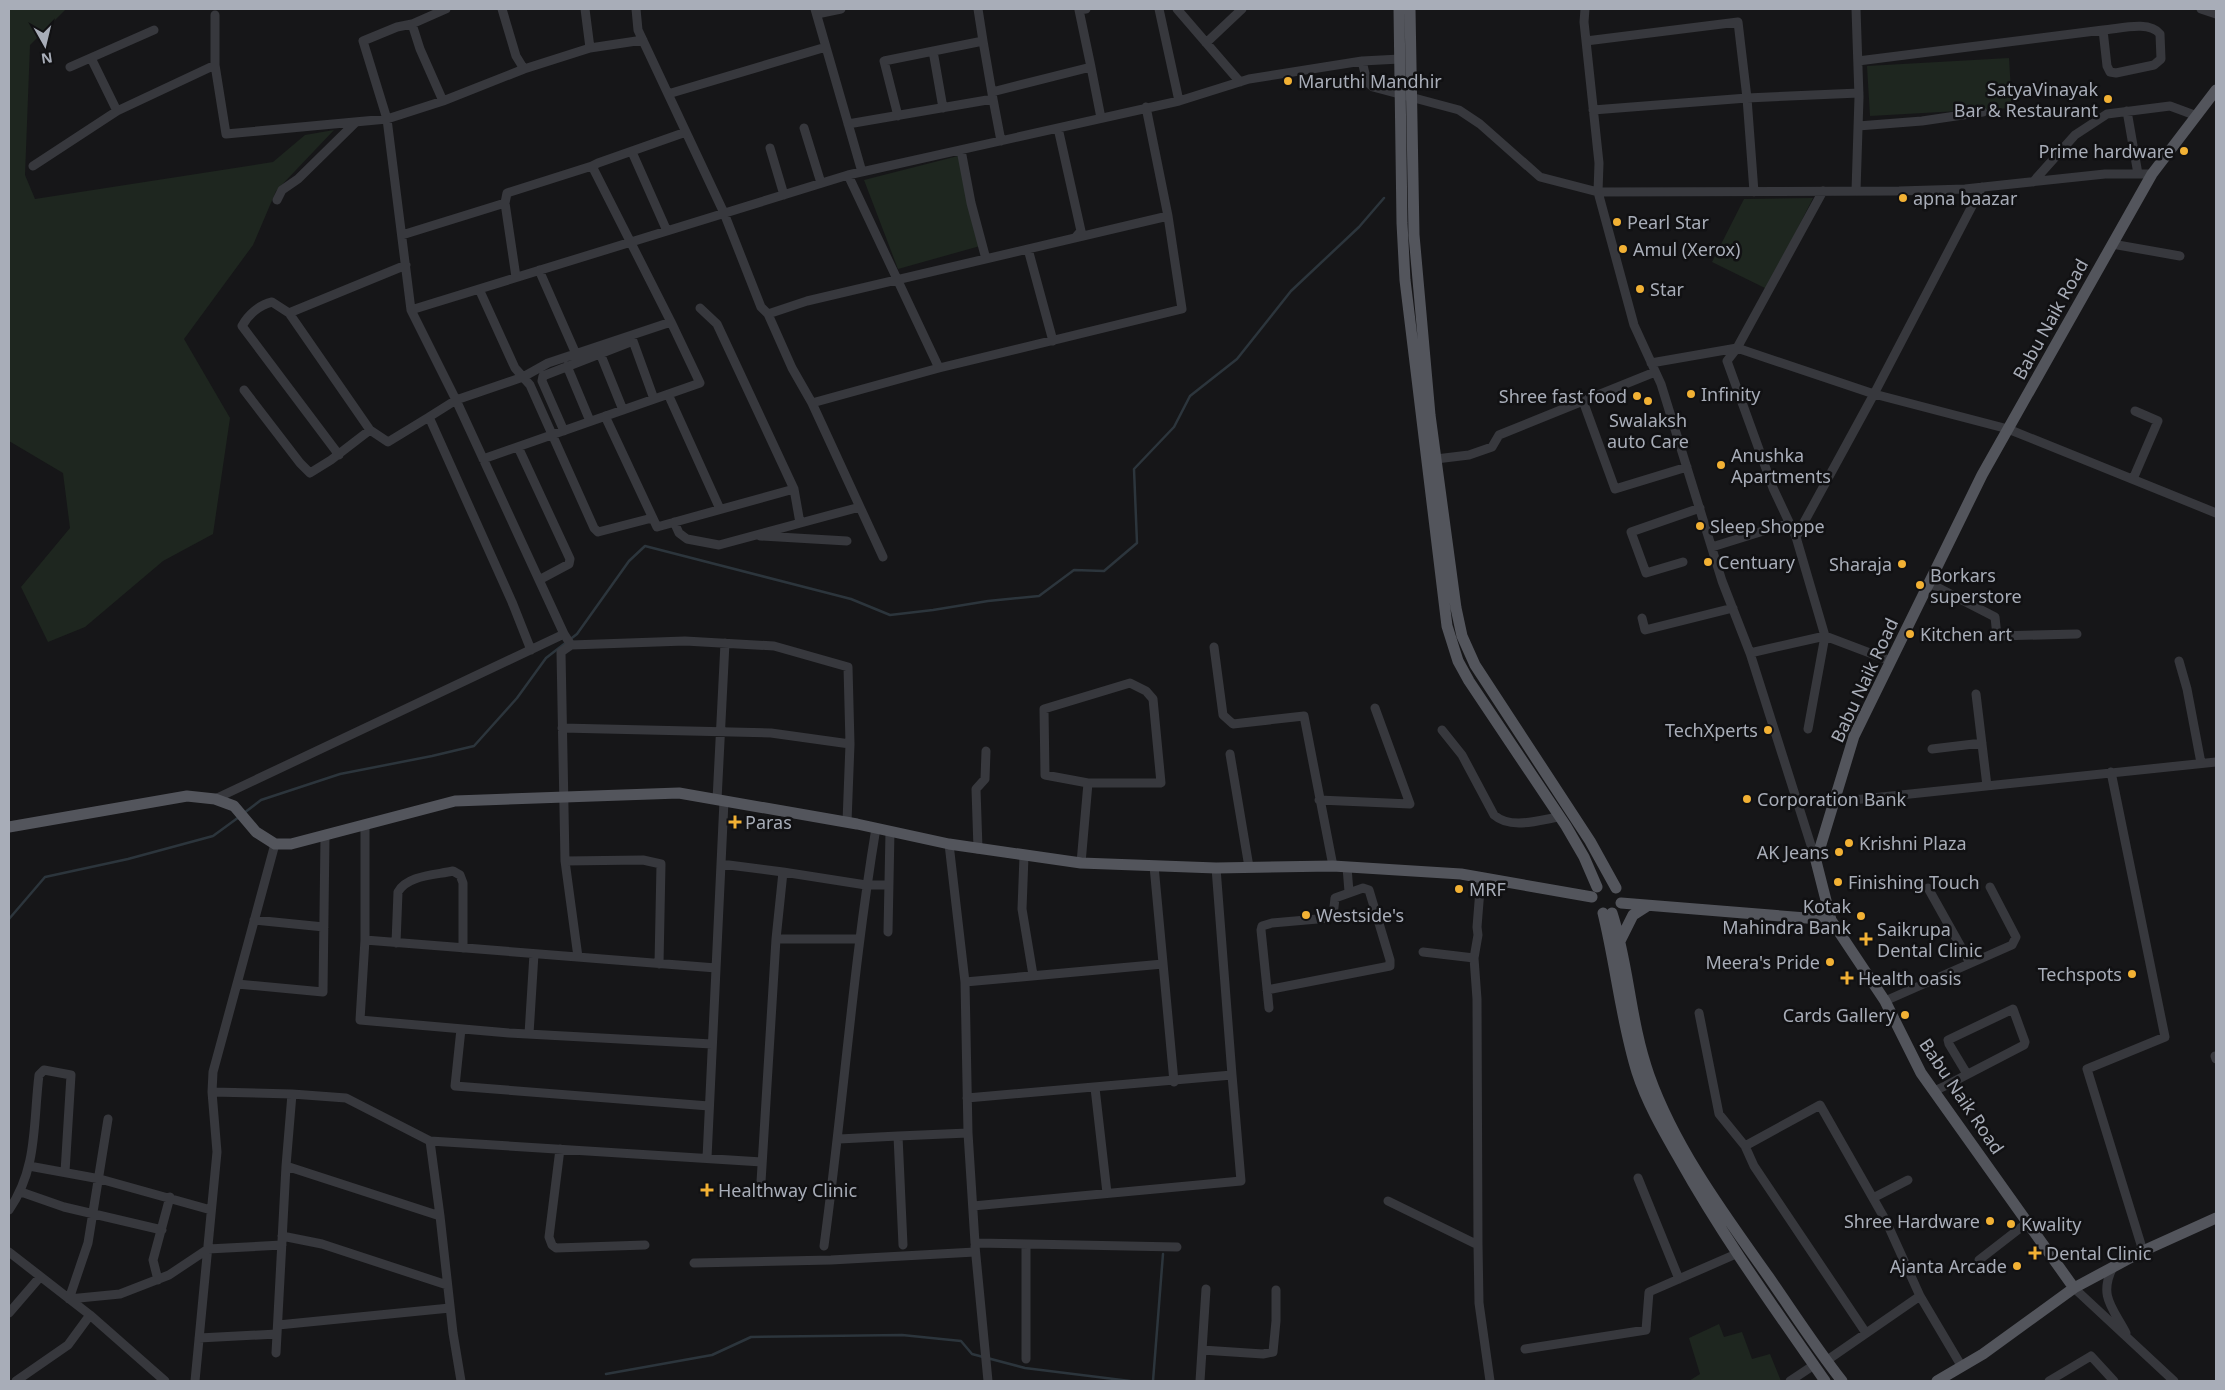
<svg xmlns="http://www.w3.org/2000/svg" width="2225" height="1390" viewBox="0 0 2225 1390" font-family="'Noto Sans',sans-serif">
	<rect width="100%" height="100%" fill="#161618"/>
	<path fill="#1e261f" d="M9 9H66L30 45 25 175 35 199 273 162 305 135 334 130 276 191 253 245 184 339 230 418 213 534 163 561 85 627 48 642 21 587 70 528 63 473 9 441Z
		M2009 58 2012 108 1870 116 1867 66Z
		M958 156 980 246 898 269 864 180Z
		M1813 198 1767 289 1712 262 1744 199Z
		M1719 1324 1724 1337 1742 1332 1752 1359 1770 1354 1781 1381H1689L1700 1374 1689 1338Z"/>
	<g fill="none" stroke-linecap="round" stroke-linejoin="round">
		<path stroke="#2c353c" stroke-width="2.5" d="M244 813 261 800 340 774 432 756 474 746 517 698 546 658 577 634 629 561 645 546 851 599 890 615 933 610 988 601 1039 596 1074 570 1104 571 1137 543 1134 469 1174 427 1190 396 1237 359 1291 291 1359 227 1384 198
			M9 919 45 877 128 859 213 836 239 817
			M606 1374 712 1355 751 1337 902 1335 961 1341 972 1354 1025 1368 1130 1381
			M1153 1381 1163 1254"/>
		<path stroke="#37383d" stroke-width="9" d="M446 9 412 24 397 27 363 41 387 119 411 310 456 400 523 377 548 363 671 322 700 383 483 459
			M502 9 516 56 524 69
			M585 9 590 48
			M636 9 638 30 724 213 761 307 768 314 792 368 812 403
			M815 9 862 172
			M978 9 983 41
			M1086 9 1079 10 1091 67
			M1159 9 1179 101
			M1177 9 1240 82
			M1585 9 1584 22 1599 163 1598 192 1634 325 1661 384 1722 581 1750 653 1816 861
			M2201 9 2216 14
			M817 14 841 9
			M215 15V65
			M412 24 420 49 443 101
			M1586 41 1738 22 1747 98 1754 192
			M1206 43 1242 9
			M933 51 943 108
			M91 58 117 111
			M1362 61 1367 82 1373 87 1459 110 1480 124 1540 177 1598 192 1899 191 1965 189 2105 174H2152
			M1858 61 2103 30C2119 29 2149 20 2160 34L2161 59 2154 65 2116 73 2110 72 2107 66 2103 30
			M70 67 154 30
			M992 92 1091 67 1101 118
			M668 94 826 47
			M1593 110 1747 98 1859 93
			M2127 111 2138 174
			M898 116 884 61 983 41 993 99
			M848 124 993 99 1001 141
			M1858 126 1922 121 1983 112
			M804 128 821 183
			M1058 128 1081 231 1075 238
			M770 148 784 195
			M961 150 971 203 986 259
			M632 152 667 231
			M33 166 117 111 215 65 226 134 387 119 443 101 524 69 590 48 643 40
			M592 166 671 322
			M848 175 939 368
			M2033 182 2075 135 2107 114 2170 106 2197 116
			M1982 187 1874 394 2008 429 2216 513
			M1856 191 1859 97 1856 9
			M277 200 282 190 298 179 356 122
			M505 203 507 193 592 166 598 163 686 132
			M402 235 505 203 516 277
			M2112 244 2180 256
			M1028 249 1053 341
			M539 270 576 354
			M479 289 515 368 530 385 594 528 598 532 652 518
			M700 308 717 324 794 489 800 523
			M411 310 848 175 1179 101 1249 79 1362 61 1400 59
			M289 313 406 265
			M768 314 807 301 1168 216
			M1737 348 1727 361 1773 488 1796 537
			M600 353 623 410
			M1651 363 1737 348
			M567 366 590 421
			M1655 372 1583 401 1615 489 1687 467
			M244 390 300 463 310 473 331 460 370 430
			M668 394 720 509
			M605 416 657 527 794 489
			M564 431 542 381 543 376 633 341 654 399
			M518 447 570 559 569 564 539 580
			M339 455 242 326C248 315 259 305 272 302L289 313 370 430 388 442 429 417
			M1436 459 1469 455 1492 447 1499 435 1583 401
			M2133 479 2158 421 2135 411
			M674 522 679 533 687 539 719 545 860 507
			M760 536 847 541
			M1712 547 1789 523
			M883 557 812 403 939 368 1182 309 1168 216 1146 107
			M1683 562 1646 573 1631 532 1700 508
			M1929 583 1995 617 1997 636 2077 634
			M1642 618 1645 630 1733 608
			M571 645 685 641 774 646 848 667 850 744 847 822
			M1214 647 1223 715 1233 724 1304 716 1333 866
			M531 650 512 602 429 417 456 400 564 634
			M1750 653 1825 636 1891 661
			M2179 661 2187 689 2201 763
			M1130 683 1146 691 1153 699 1161 783H1088L1045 775 1044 709Z
			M1976 694 1987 786
			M562 728 771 733 850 744
			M1808 729 1825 636 1796 537 1874 394 1737 348 1823 191
			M1442 730 1462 755 1494 815C1511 830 1539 820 1559 817
			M1932 749 1982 743
			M1230 754 1249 867
			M2111 772 2165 1037 2087 1069 2143 1251
			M215 799 564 634 571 645 561 652 565 861 578 957
			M717 800 725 643
			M1319 800 1410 804 1375 708
			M1834 802 2216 762
			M365 826V940L716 968
			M949 844 965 982
			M978 849 976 789 985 779 986 751
			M1024 856 1022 909 1033 975
			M565 861 643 860 661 864 659 964
			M1081 863 1088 783
			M721 864 783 872
			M1154 866 1174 1082
			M1347 867 1349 892
			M1481 877 1477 927 1478 935 1474 958 1477 999 1478 1245 1479 1303 1490 1381
			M1928 888 1970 963
			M254 920 324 927
			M888 932 890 831
			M776 939 783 872 866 885H888
			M365 940 360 1020 509 1033 712 1044
			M396 943 398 892C407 875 436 875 453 871L460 875 463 883V948
			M1423 952 1474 958
			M237 984 323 992 325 837
			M1267 990 1390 966V960L1369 890 1363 888 1335 898 1333 916 1329 918 1272 923 1262 926 1261 930 1269 1008
			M1885 1001 2012 945 2016 937 1990 887
			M1699 1013 1719 1114 1745 1146
			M461 1029 455 1086 709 1106
			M529 1034 534 954
			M2215 1056 2216 1059
			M1095 1088 1107 1193
			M1934 1091 1945 1086 2024 1045 2025 1042 2013 1009 1948 1040 1949 1044 1967 1074
			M212 1092 292 1094
			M967 1098 1232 1075 1216 868
			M108 1119 88 1243 69 1299 120 1294 169 1275 208 1249 282 1245
			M968 1133 965 982 1163 964
			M898 1136 968 1133 975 1243 1177 1247
			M839 1139 898 1136 903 1245
			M430 1141 440 1216
			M560 1149 549 1237 552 1245 556 1248 645 1245
			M707 1158 724 801
			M29 1166 100 1179 211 1210
			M1638 1178 1679 1279
			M761 1182 776 939H858
			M21 1192 64 1207 162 1230
			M1873 1198 1908 1180
			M1388 1201 1478 1245
			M973 1206 1241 1181 1232 1075
			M9 1210C38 1168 33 1123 39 1075L44 1070 71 1075 65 1172
			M282 1236 322 1244 447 1285
			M824 1246C843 1107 853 966 876 828
			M975 1246 988 1381
			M9 1252 90 1315 165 1381
			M1979 1260 2028 1222
			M694 1263 831 1260 975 1252
			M2113 1267C2098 1296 2113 1308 2126 1333
			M158 1280 153 1260 170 1197
			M2074 1288 2174 1381
			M9 1313 40 1277
			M278 1325 450 1308
			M1866 1333 1754 1166 1745 1146 1820 1105 1886 1221 1920 1296
			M199 1338 277 1334
			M1525 1349 1646 1330 1649 1292 1736 1254
			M1202 1350 1263 1354 1273 1352 1276 1321V1290
			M276 1353 286 1166
			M1026 1359V1244
			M1826 1361 1920 1296 1962 1367
			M16 1381 68 1345 90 1315
			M195 1381 217 1152 212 1092 213 1072 275 844
			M461 1381 453 1333 440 1216 286 1166 292 1094 346 1098 430 1141 762 1162
			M1200 1381 1206 1289
			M1790 1381 1814 1365
			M2049 1381 2091 1356 2114 1381"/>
		<path stroke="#53555c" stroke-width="11" d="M1399 9 1402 223 1405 280 1447 626 1458 661 1469 681 1566 826 1584 857 1597 887
			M1410 9 1414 235 1430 415 1456 608 1462 636 1475 665 1590 841 1616 888
			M9 827 187 796 215 799 234 806 256 832 275 844H291L455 801 679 793 857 824 949 844 1081 863 1216 868 1333 866 1461 874 1592 897
			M1621 903 1831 920
			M1603 913C1616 966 1621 1021 1637 1072 1647 1103 1664 1132 1680 1160 1723 1237 1775 1309 1825 1381
			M1612 913C1629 965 1630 1022 1649 1075 1675 1148 1724 1214 1768 1276 1793 1312 1816 1348 1842 1381
			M1620 941 1633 915 1647 906
			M2074 1288 1921 1073 1885 1001 1831 920 1816 861 1854 736 1982 475 2152 174 2216 90
			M1937 1381 1983 1354 2074 1288 2143 1251 2216 1218"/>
	</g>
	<g fill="#f2b134" stroke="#111113" stroke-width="2">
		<circle cx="1288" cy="81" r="5"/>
		<circle cx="2108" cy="99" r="5"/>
		<circle cx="2184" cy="151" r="5"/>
		<circle cx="1903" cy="198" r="5"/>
		<circle cx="1617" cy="222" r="5"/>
		<circle cx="1623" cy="249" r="5"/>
		<circle cx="1640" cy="289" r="5"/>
		<circle cx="1691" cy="394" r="5"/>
		<circle cx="1637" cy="396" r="5"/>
		<circle cx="1648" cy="401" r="5"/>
		<circle cx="1721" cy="465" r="5"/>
		<circle cx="1700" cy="526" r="5"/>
		<circle cx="1708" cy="562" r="5"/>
		<circle cx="1902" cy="564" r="5"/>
		<circle cx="1920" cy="585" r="5"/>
		<circle cx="1910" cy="634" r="5"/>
		<circle cx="1768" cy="730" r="5"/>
		<circle cx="1747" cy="799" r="5"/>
		<path d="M732.5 814.5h5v5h5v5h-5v5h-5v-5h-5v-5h5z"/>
		<circle cx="1849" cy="843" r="5"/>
		<circle cx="1839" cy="852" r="5"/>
		<circle cx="1838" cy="882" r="5"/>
		<circle cx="1459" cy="889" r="5"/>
		<circle cx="1306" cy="915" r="5"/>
		<circle cx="1861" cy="916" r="5"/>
		<path d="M1863.5 931.5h5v5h5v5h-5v5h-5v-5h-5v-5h5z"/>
		<circle cx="1830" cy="962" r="5"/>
		<circle cx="2132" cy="974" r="5"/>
		<path d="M1844.5 970.5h5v5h5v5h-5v5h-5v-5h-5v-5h5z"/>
		<circle cx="1905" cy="1015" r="5"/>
		<path d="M704.5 1182.5h5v5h5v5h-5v5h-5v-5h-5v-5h5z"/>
		<circle cx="1990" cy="1221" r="5"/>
		<circle cx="2011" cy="1224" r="5"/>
		<path d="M2032.5 1245.5h5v5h5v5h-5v5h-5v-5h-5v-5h5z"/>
		<circle cx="2017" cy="1266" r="5"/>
	</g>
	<g text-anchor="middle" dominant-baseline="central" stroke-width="5" stroke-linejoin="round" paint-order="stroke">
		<g font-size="18" fill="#a8adb8" stroke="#111113" text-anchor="start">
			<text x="1298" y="81">Maruthi Mandhir</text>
			<text x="2098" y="89" text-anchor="end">SatyaVinayak<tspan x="2098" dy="21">Bar &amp; Restaurant</tspan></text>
			<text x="2174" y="151" text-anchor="end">Prime hardware</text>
			<text x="1913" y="198">apna baazar</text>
			<text x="1627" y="222">Pearl Star</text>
			<text x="1633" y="249">Amul (Xerox)</text>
			<text x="1650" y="289">Star</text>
			<text x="1701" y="394">Infinity</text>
			<text x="1627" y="396" text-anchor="end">Shree fast food</text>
			<text x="1648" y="420" text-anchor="middle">Swalaksh<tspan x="1648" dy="21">auto Care</tspan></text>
			<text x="1731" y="455">Anushka<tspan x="1731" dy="21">Apartments</tspan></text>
			<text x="1710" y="526">Sleep Shoppe</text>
			<text x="1718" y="562">Centuary</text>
			<text x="1892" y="564" text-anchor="end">Sharaja</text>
			<text x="1930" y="575">Borkars<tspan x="1930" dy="21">superstore</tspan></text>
			<text x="1920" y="634">Kitchen art</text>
			<text x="1758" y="730" text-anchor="end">TechXperts</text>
			<text x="1757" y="799">Corporation Bank</text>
			<text x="745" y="822">Paras</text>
			<text x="1859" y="843">Krishni Plaza</text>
			<text x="1829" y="852" text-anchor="end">AK Jeans</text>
			<text x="1848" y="882">Finishing Touch</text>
			<text x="1469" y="889">MRF</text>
			<text x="1851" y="906" text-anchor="end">Kotak<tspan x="1851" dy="21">Mahindra Bank</tspan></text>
			<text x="1316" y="915">Westside's</text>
			<text x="1877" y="929">Saikrupa<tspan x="1877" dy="21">Dental Clinic</tspan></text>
			<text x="1820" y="962" text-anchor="end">Meera's Pride</text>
			<text x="2122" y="974" text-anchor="end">Techspots</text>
			<text x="1858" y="978">Health oasis</text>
			<text x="1895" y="1015" text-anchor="end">Cards Gallery</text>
			<text x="718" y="1190">Healthway Clinic</text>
			<text x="1980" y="1221" text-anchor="end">Shree Hardware</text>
			<text x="2021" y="1224">Kwality</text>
			<text x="2046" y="1253">Dental Clinic</text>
			<text x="2007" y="1266" text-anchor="end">Ajanta Arcade</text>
		</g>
		<g font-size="18" fill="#a8adb8" stroke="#111113">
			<text transform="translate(2050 319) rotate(-61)">Babu Naik Road</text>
			<text transform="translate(1864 680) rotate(-65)">Babu Naik Road</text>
			<text transform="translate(1962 1096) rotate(56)">Babu Naik Road</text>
		</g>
	</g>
	<rect width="2225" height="1390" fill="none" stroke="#a8adb8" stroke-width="20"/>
	<g transform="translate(45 45) rotate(172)" stroke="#111113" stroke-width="4" paint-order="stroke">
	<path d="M0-4L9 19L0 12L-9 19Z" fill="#a8adb8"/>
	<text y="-8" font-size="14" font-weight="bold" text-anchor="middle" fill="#a8adb8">N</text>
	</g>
</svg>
